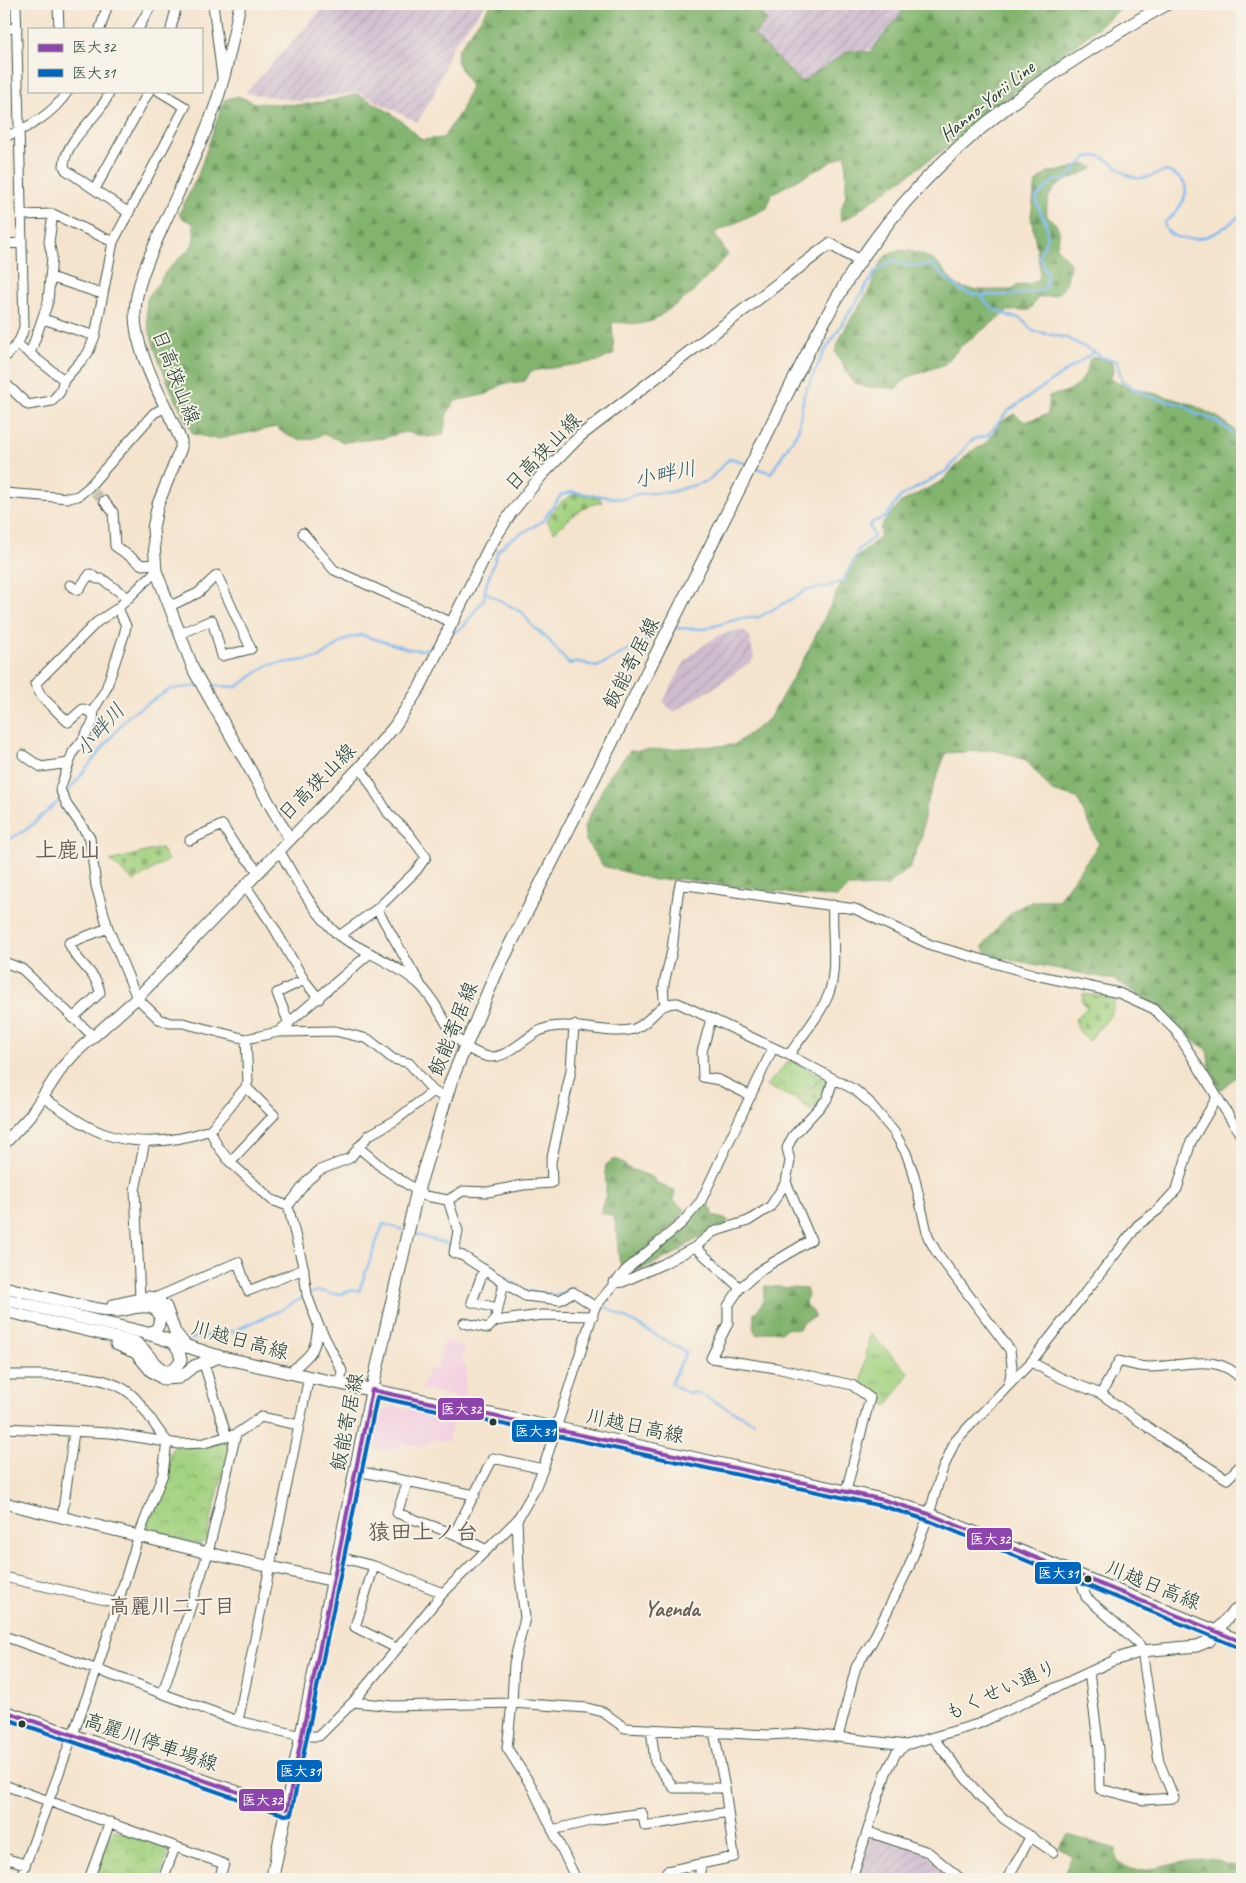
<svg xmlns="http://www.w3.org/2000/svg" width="1246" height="1883" viewBox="0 0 1246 1883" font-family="Caveat,'Klee One',sans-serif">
	<defs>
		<pattern id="industrial-furrows" width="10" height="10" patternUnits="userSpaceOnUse" patternTransform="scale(1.25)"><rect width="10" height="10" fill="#cfbdcf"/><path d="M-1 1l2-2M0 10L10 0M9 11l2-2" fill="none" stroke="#b1a3b2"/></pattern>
		<pattern id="grass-tufts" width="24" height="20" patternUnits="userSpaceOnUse" patternTransform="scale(1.25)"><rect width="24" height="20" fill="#a3d280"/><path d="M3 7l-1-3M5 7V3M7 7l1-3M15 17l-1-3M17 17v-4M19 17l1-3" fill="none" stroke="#84ac6a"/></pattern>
		<pattern id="forest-firs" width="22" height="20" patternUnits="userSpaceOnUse" patternTransform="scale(1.25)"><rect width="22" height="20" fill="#82b46e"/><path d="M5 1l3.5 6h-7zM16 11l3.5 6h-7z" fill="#6a945b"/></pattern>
		<pattern id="cemetery-stones" width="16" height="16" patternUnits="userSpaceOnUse" patternTransform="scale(1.25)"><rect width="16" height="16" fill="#a3d280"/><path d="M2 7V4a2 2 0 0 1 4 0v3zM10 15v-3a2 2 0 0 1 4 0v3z" fill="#84ac6a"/></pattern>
		<pattern id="park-crowns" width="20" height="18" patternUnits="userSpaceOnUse" patternTransform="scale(1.25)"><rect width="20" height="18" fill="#a3d280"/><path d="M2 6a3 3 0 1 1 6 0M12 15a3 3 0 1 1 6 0" fill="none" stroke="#84ac6a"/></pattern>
	</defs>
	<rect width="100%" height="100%" fill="#f7f3e8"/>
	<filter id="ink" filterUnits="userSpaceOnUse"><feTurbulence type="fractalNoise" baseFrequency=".02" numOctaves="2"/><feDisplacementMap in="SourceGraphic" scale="10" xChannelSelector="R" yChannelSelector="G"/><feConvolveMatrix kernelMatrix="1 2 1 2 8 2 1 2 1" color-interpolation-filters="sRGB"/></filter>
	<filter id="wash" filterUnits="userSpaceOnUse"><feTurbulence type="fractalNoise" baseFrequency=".0096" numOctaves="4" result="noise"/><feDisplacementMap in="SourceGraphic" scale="20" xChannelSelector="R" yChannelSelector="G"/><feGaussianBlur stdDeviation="1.12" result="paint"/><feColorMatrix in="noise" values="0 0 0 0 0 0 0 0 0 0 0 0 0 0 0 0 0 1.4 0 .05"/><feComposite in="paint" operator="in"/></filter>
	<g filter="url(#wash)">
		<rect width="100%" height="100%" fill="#f5e4cd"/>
		<path fill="#f3cfe0" d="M444 1339 465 1348 461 1363 467 1365 464 1399 421 1389 429 1369 437 1370Z
			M392 1406 453 1418 448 1442 435 1439 423 1447 401 1443 400 1449 390 1448 389 1451 373 1448 381 1412Z"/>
		<path fill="url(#industrial-furrows)" d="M326 4H486L452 46 433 97 417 122 358 92 299 101 246 93Z
			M728 4H912L875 48 847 55 798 87 755 40Z
			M733 631H746L750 639 754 658 749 663 715 687 674 712 663 702 684 663 694 652 718 636Z
			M872 1834 927 1854 958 1879H857Z"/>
		<path fill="url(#grass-tufts)" stroke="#61885a" d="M870 1333 909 1373 887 1406 861 1386Z"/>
		<path fill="url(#forest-firs)" stroke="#507851" d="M491 4H762L758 9 767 21 754 35 801 82 849 51 870 52 909 4H1127L943 150 851 216 841 221 840 213 846 195V154L771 194 767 208 714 233 728 255 691 294 652 321 638 324 612 322 614 354 599 361 531 371 525 381 503 384 487 394 455 401 447 414 443 435 428 437 405 432 383 438 344 442 323 434C305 444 291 440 276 427L217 439 193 434C178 406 141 332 147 301 147 297 152 292 155 288 161 280 166 270 173 264 190 247 197 249 193 223L184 219 179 214 198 175 224 100 238 96 255 103 301 105 335 100 357 94C383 107 402 119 422 140L443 138 461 111 471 86 457 63 458 50Z
			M1087 164 1094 168C1069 181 1043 182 1047 217 1060 225 1062 233 1056 247L1070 263C1069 274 1067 291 1054 295 1049 297 1044 296 1038 298L1029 310 1008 311 961 346 945 364 909 377 896 388 865 387 852 381 835 352C841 331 857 311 868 292 874 281 877 266 885 257 897 243 926 254 938 264 947 272 950 284 963 288 972 291 1001 290 1012 290L1016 286 1030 284 1039 279 1040 268 1031 216 1036 182 1048 172C1060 173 1074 166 1087 164Z
			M1096 357 1112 362 1114 369 1110 378 1117 383 1191 404 1219 418 1242 436V1072L1220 1090 1209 1064 1207 1049 1192 1040 1160 1009 1116 980 992 956 982 948C1004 919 1017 897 1058 900L1099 844 1077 798 1052 791 1026 760 994 750 946 753 925 807 922 836 910 867 887 886 848 887 837 897 800 895 682 879 654 880 603 866 586 841 584 827 609 776 630 751 734 745 769 719 807 653 852 562 880 537 881 526 900 503 942 481 970 452 984 445 1001 422 1014 414 1025 422 1048 414 1049 396C1074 391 1084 385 1090 359Z
			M612 1160H619L628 1168 652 1177 660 1185 675 1191 673 1200 685 1210C682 1220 631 1263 621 1267 616 1251 619 1229 613 1216L601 1213C601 1204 605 1201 606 1193 607 1183 604 1175 606 1165Z
			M706 1203 712 1209 713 1216 728 1220 727 1226 713 1227 678 1252 639 1270V1265L695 1217Z
			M765 1286 806 1289 808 1295 805 1301 806 1306 814 1313V1317L802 1323 799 1329 787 1328 781 1332 770 1331 757 1335 754 1330V1314C765 1301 763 1302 765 1286Z
			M1068 1835 1116 1849 1117 1861C1121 1863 1126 1867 1131 1869 1147 1874 1187 1858 1208 1859 1219 1860 1231 1869 1242 1864V1879H1062L1072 1856 1059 1848Z"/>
		<path fill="url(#cemetery-stones)" stroke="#61885a" d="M575 494 599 496 602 503C583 503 568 521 554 532L547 521C554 508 561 500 575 494Z
			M161 848 168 860 134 881 110 861Z
			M1083 994 1114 998C1116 1017 1099 1026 1089 1041L1079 1031 1075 1019 1087 1008 1082 1001Z
			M822 1078 828 1081 824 1097 811 1111 799 1102Z"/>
		<path fill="url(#park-crowns)" stroke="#61885a" d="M790 1060 822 1077 798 1100 766 1086Z
			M223 1441 229 1447 206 1540 200 1544 151 1532 147 1525 167 1477 171 1450 175 1447H207Z
			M114 1830 167 1848 169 1852 159 1879H94L111 1833Z"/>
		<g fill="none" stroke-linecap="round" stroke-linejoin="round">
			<path stroke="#7fbaf1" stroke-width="2.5" d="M981 296C987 307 1008 318 1020 318L1033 331 1067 338 1094 352
				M754 467 771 473 798 431 804 395 823 354 876 271 894 260 909 266 933 265C944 274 951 286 965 292 977 298 1036 295 1046 288L1047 274 1039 256C1041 250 1046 244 1047 237 1050 223 1038 212 1036 198L1053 181 1066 179 1087 157C1114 152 1115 174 1136 178 1147 180 1156 173 1166 171 1200 182 1184 207 1164 223 1167 241 1194 241 1208 236 1221 232 1232 222 1242 214
				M485 592 523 613 532 626 547 638 569 664 580 662 597 667 647 640 655 626 665 627
				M673 628 704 629 738 619 759 617 799 595 805 590 825 587 844 581 859 549 874 537 869 526 873 522 886 517 900 497 948 470 969 443 974 439 987 436 1008 411 1094 352 1101 357 1117 361 1122 382 1128 383 1132 388 1151 397 1184 405 1196 414 1214 420 1242 439
				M452 633 463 627 484 599 486 585 498 551 508 541 543 521 561 495 571 492 623 499 637 494 671 492 708 481 729 459H734L747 464
				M205 685 237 687 268 665 319 658 346 639 361 635 409 649 423 650 439 641
				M66 794 129 715 171 689 200 686
				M4 842 26 830 62 798
				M412 1233 452 1246
				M457 1248 476 1259
				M504 1277 526 1291 560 1295 572 1287 574 1288
				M309 1294C323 1288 323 1294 336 1294 345 1294 349 1289 359 1291L383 1224 404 1230
				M587 1296 686 1352 671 1384 688 1393H698L754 1422
				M189 1339 233 1331 279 1311 304 1297"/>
		</g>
	</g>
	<g filter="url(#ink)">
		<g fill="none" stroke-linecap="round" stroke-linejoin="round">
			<path stroke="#cac3ae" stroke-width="9" stroke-dasharray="9 4.5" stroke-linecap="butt" d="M94 492 104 501"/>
			<defs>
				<path id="street" d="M58 4 59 29
					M213 4 222 77
					M4 29 17 28
					M100 29 108 4
					M138 29 152 4
					M171 29 177 4
					M110 91C100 118 66 137 64 166L66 170 129 213
					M4 137C30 127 52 115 68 91
					M95 189 149 91
					M22 215 53 214 113 242
					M4 244 22 243
					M50 277 102 294
					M43 319 95 336
					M17 344 64 380
					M30 354 48 302 52 256 49 242 53 214
					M4 358C14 349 22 340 24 326L16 4
					M4 382 28 405 52 401 60 392 64 380 88 353 95 336 113 242 185 107 159 91
					M4 493 69 498 78 496 88 488 154 413 166 407
					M104 501 113 512 115 546 142 565 154 564
					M303 533 334 570 453 623
					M156 571 118 608 126 626 124 635 106 689 94 709 93 722 82 741 73 752 60 789 67 805 90 838 96 886 108 928 137 998 159 1019 170 1023H183L246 1039 278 1032 369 954
					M70 585 78 590 90 574 97 579H102L128 598
					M170 606 198 593 217 575 251 649 222 656 212 620 179 634
					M93 713 83 709 68 722 42 697 35 684 97 622 118 608
					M23 755 41 767 69 763
					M360 767 388 813 409 834 426 857 416 871 377 909 420 984
					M190 840 222 825 234 844 258 871
					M279 850C296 880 313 912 339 936 364 951 399 966 420 985 445 1009 446 1044 485 1056 508 1063 527 1031 551 1027 578 1022 610 1036 634 1029 652 1023 657 1001 678 1003L789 1055 855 1090 869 1102 894 1132 906 1153 914 1175 928 1237 937 1253 1010 1350 1012 1366 1009 1384
					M245 885 273 926 304 980 319 999
					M339 936 377 909
					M4 962 22 969 94 1037
					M665 1003C660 986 669 968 672 950 675 928 675 906 680 884L855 909 931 945 1040 976 1119 993 1154 1009 1176 1031 1242 1137
					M73 1018 100 993C98 973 75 962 69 943L108 928
					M711 1019 702 1052 703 1077 719 1080 751 1096
					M289 1024 277 993 304 980
					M278 1032 335 1031 368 1039 393 1059 409 1063 433 1091 445 1098
					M246 1039 248 1081 246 1087 210 1130 217 1145 230 1162 272 1200 288 1206 308 1180 320 1170 350 1158 369 1135 396 1120 433 1091
					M789 1055C801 1037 822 1013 829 993 838 968 831 930 833 905
					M43 1098C59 1107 73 1119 89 1127 126 1147 171 1144 210 1130
					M358 1147 384 1169 425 1196 448 1200 463 1191 488 1192 523 1185 552 1183 551 1162 571 1070 574 1025
					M230 1162 274 1115 246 1087
					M786 1182 811 1240 762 1269 740 1288 728 1306V1323L711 1358 776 1368 852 1385 870 1398 846 1491
					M448 1200 458 1231 454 1253 463 1256 525 1296 560 1300 573 1292 595 1307
					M288 1206 303 1266 307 1295 318 1324 342 1371 340 1384
					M695 1247 740 1288
					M484 1269 472 1302 497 1308
					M613 1283 623 1282 663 1264 695 1247 713 1232 748 1221 770 1207 786 1182 790 1161 787 1148 793 1136 827 1099 833 1080
					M140 1298 135 1190 145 1141
					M155 1298 238 1262 248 1291 304 1269
					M495 1321 542 1315 593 1316
					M464 1323 488 1328 495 1321 504 1283
					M203 1361 227 1437
					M1031 1362 1061 1378 1101 1394 1119 1361C1129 1364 1140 1367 1150 1367 1182 1367 1218 1351 1242 1380
					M289 1373C310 1355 316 1353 318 1325
					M4 1375C40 1376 104 1369 132 1395 146 1408 154 1427 167 1441L163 1474 139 1535 97 1669 20 1879
					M1101 1394 1169 1442 1227 1479 1242 1464
					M4 1428 111 1433 179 1444 204 1443 236 1434 261 1417 299 1425
					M357 1471 475 1495
					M408 1481 397 1513 454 1534 487 1550
					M62 1517 74 1432
					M454 1534 493 1458 543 1469
					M339 1557 374 1566 443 1593
					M374 1566 355 1627 396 1648
					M1079 1575 1086 1597 1139 1644 1142 1651 1159 1762 1174 1798 1143 1800 1100 1789 1099 1749 1089 1672
					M4 1577 118 1603
					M4 1636 238 1721 309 1377
					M163 1692 208 1553 236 1434
					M353 1702 393 1706 512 1703 587 1708 603 1712 625 1728 769 1735 802 1733 906 1745
					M238 1721 302 1736H319L353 1702 443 1593 517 1520
					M651 1729 655 1762 674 1788H725
					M838 1737 856 1667 872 1642 909 1567 929 1514 942 1471 955 1441 1031 1362 1138 1225 1158 1210 1177 1189 1191 1142 1216 1099
					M933 1738 980 1796 1004 1819 1053 1852
					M4 1785 224 1864 219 1879
					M552 1830 594 1820 642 1813 645 1826 728 1812
					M869 1832 928 1852 961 1879
					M4 1858 25 1864
					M667 1871 734 1857 725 1788 714 1732
					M89 1879 110 1822
					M163 1879 175 1847
					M576 1879 532 1787 507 1748 512 1703 514 1663 525 1618 519 1569 517 1520 534 1491 543 1469 595 1307 626 1270 682 1223 701 1201 773 1048
					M699 1879 701 1865
					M852 1879 886 1773 896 1753 906 1745 978 1724 1117 1659
					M1007 1879 1031 1836"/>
				<path id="secondary" d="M240 4C231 47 223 92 205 132 192 164 177 195 163 226 151 254 136 282 135 313 134 353 166 404 181 441V448L158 504 153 528 156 571 194 671 289 838
					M4 1144 30 1116 61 1069 75 1053 137 998 360 767 394 727 420 687 490 546 511 513 541 476 580 436 823 249 830 244 860 261
					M4 1287C40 1295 77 1307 114 1311 126 1312 140 1303 152 1308 162 1312 161 1322 156 1330L146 1333
					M113 1305 148 1297 155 1298 166 1307 175 1332 187 1347
					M4 1311 135 1342C148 1349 152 1367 167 1371L174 1369 181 1360 179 1351 173 1342
					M116 1344 136 1353 151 1371 163 1379 179 1378 194 1366 220 1357
					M4 1503 208 1553 334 1581
					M1117 1659 1142 1651 1197 1646 1209 1641 1228 1617 1242 1605
					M4 1711 287 1809"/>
				<path id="primary" d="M4 1299 146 1333 220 1357 309 1377 556 1428 884 1500 929 1514 1242 1642
					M272 1879 372 1390 417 1192 451 1081 496 973 816 336C830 311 843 285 860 261 937 146 1047 71 1167 4"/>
			</defs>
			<use href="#street" stroke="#3f564b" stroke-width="11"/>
			<use href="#secondary" stroke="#3f564b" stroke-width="13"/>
			<use href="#primary" stroke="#3f564b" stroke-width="14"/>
			<use href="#street" stroke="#fff" stroke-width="9"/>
			<use href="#secondary" stroke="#fff" stroke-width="11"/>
			<use href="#primary" stroke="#fff" stroke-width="12"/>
			<defs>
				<path id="bus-1" d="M4 1711 287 1809 372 1390 884 1500 929 1514 1242 1642"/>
				<path id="bus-2" d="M4 1718 285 1815 291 1814 377 1397 882 1506 927 1520 1240 1648"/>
			</defs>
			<use href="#bus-1" stroke="#f7f3e8" stroke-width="8"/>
			<use href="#bus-2" stroke="#f7f3e8" stroke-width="8"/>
			<use href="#bus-1" stroke="#8e44ad" stroke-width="4"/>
			<use href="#bus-2" stroke="#0065bd" stroke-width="4"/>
		</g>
	</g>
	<g fill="#1f3d34" stroke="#f7f3e8" stroke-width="2">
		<circle cx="493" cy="1422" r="4.5"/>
		<circle cx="1088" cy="1579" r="4.5"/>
		<circle cx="22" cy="1724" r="4.5"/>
	</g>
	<g text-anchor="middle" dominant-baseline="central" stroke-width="4" stroke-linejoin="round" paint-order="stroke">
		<g font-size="20" fill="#1f3d34" stroke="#f7f3e8">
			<text transform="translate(987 101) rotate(-39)">Hanno-Yorii Line</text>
			<text transform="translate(176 377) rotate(69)">日高狭山線</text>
			<text transform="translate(543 452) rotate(-46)">日高狭山線</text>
			<text transform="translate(631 663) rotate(-63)">飯能寄居線</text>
			<text transform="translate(317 782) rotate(-45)">日高狭山線</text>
			<text transform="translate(453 1029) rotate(-68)">飯能寄居線</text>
			<text transform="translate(240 1340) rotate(15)">川越日高線</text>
			<text transform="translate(347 1422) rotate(-79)">飯能寄居線</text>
			<text transform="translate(635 1426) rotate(12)">川越日高線</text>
			<text transform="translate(1153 1585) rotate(22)">川越日高線</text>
			<text transform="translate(1001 1690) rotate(-24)">もくせい通り</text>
			<text transform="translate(151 1742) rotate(19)">高麗川停車場線</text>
		</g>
		<g font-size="21" font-style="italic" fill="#375c63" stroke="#f7f3e8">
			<text transform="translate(665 474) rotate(-12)">小畔川</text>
			<text transform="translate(100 730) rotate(-49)">小畔川</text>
		</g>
		<g font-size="21" font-weight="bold" fill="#695f56" stroke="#f7f3e8">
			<text x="172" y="1606">高麗川二丁目</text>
		</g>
		<g font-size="22" font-weight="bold" fill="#695f56" stroke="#f7f3e8">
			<text x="68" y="850">上鹿山</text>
			<text x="423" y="1532">猿田上ノ台</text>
			<text x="672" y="1609">Yaenda</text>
		</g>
	</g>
	<g stroke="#f7f3e8" stroke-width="2">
		<rect x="437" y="1397" width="48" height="24" rx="5" fill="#8e44ad"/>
		<rect x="511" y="1419" width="47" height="24" rx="5" fill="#0065bd"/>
		<rect x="966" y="1527" width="47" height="24" rx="5" fill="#8e44ad"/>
		<rect x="1034" y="1561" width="48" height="24" rx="5" fill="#0065bd"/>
		<rect x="276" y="1759" width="47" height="24" rx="5" fill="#0065bd"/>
		<rect x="238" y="1788" width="47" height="24" rx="5" fill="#8e44ad"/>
	</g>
	<g font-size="14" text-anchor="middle" font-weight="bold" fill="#fff">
		<text x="461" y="1414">医大32</text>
		<text x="535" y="1436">医大31</text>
		<text x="990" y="1544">医大32</text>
		<text x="1058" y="1578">医大31</text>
		<text x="300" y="1776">医大31</text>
		<text x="262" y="1805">医大32</text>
	</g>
	<rect width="1246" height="1883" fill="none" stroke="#f7f3e8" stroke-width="20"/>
	<rect x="28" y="28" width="175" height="65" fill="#f7f3e8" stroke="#a1aaa0"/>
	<rect x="38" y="44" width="25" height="8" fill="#8e44ad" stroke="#a1aaa0"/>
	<text x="72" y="52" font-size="15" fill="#1f3d34">医大32</text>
	<rect x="38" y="69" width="25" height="8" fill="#0065bd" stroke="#a1aaa0"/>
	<text x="72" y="78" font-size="15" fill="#1f3d34">医大31</text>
</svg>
